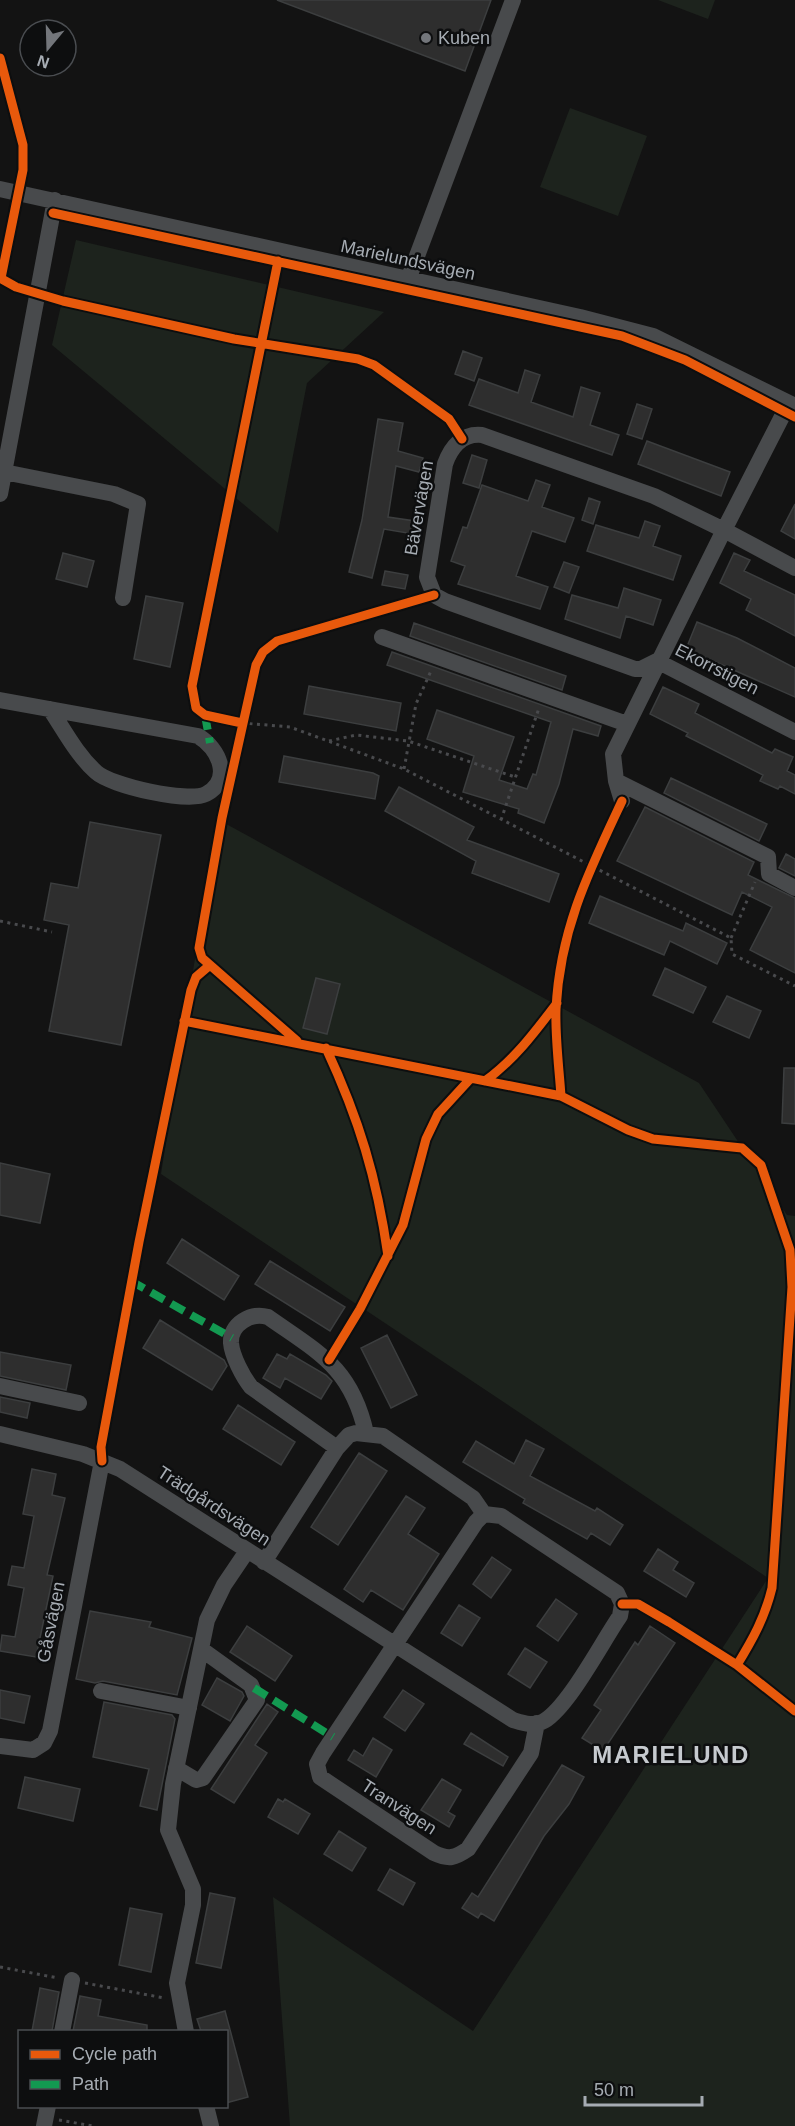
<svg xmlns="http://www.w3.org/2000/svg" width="795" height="2126" viewBox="0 0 795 2126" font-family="Arial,sans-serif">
	<rect width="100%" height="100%" fill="#131313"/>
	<path fill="#1d231d" d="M658 0H715L708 19Z
		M570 108 647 136 618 216 540 187Z
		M76 240 384 312 307 383 278 533 52 345Z
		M217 819 699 1083 787 1215 795 1216V2126H290L273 1897 473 2031 768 1578 161 1174Z"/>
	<path fill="#2e2e2e" stroke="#3c3e3f" stroke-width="1.5" d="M277 0H491L465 71Z
		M463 351 482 358 474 381 455 374Z
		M525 370 540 375 531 402 573 417 581 387 600 393 590 425 619 435 612 455 469 405 479 379 518 393Z
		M637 404 652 409 642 439 627 434Z
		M378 419 403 423 398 451 423 458 419 472 396 466 388 517 415 521 413 534 384 529 372 578 349 572 362 520Z
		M647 441 730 472 721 496 638 464Z
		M472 455 487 460 479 488 463 483Z
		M536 480 550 485 542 507 574 518 565 542 532 531 516 576 548 587 540 609 458 584 465 566 451 561 463 527 467 528 482 485 528 501Z
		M589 498 600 502 593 524 582 520Z
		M795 504V539L781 531Z
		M645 521 660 526 653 546 681 556 673 580 587 551 596 525 639 538Z
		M63 553 94 561 87 587 56 579Z
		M734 553 750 560 744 571 795 595V636L746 610 751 599 720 583Z
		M564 562 579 567 569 593 554 587Z
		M385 571 408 575 405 589 382 585Z
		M624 588 661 600 653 625 626 616 620 638 565 619 572 595 618 608Z
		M146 596 183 603 170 667 134 659Z
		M697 622 737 638 795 668V697L686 649Z
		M414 623 566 676 562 690 410 636Z
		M392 652 601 726 598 736 573 729 559 784 544 823 518 813 519 809 463 792 474 756 427 739 437 710 514 737 499 780 527 789 533 774 536 775 551 722 387 665Z
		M309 686 401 703 396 731 304 714Z
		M663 687 699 704 695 713 772 753 775 749 793 757 787 771 795 775V794L780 786 778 789 760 781 763 775 686 736 688 733 650 714Z
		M284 756 373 773 379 776 375 799 279 782Z
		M671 778 767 824 759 841 664 793Z
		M399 787 474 827 467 840 559 874 549 902 472 873 476 861 385 811Z
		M645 807 754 862 748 875 795 898V973L750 950 772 907 742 892 732 915 617 861Z
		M90 822 161 835 121 1045 49 1031 69 925 44 920 51 883 78 888Z
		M786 854 795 859V876L779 868Z
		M600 896 683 931 686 923 727 943 717 964 670 941 664 955 589 923Z
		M665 968 706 987 693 1013 653 995Z
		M316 978 340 984 327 1034 303 1028Z
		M727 996 761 1011 749 1038 713 1022Z
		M784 1068H795V1124L782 1123Z
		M0 1163 50 1174 40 1223 0 1215Z
		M182 1239 239 1276 224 1300 167 1263Z
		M270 1261 345 1307 330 1331 255 1284Z
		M160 1320 224 1360 227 1366 212 1390 143 1348Z
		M387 1335 417 1395 391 1408 361 1348Z
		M0 1352 71 1365 66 1390 0 1376Z
		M277 1354 287 1359 290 1354 326 1375 332 1381 321 1399 285 1378 280 1388 263 1378Z
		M0 1397 30 1403 27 1418 0 1412Z
		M238 1405 295 1442 281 1465 223 1429Z
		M526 1440 544 1449 530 1476 595 1511 597 1508 623 1525 610 1545 591 1533 587 1539 523 1503 525 1499 463 1462 476 1441 514 1464Z
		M359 1453 387 1471 338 1545 311 1527Z
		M32 1469 56 1474 52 1495 65 1498 47 1575 53 1576 36 1657 0 1651 2 1635 15 1637 24 1588 8 1585 12 1566 24 1568 34 1516 23 1514Z
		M406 1496 425 1508 408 1534 439 1554 403 1610 371 1590 363 1602 344 1589Z
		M658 1549 678 1562 673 1570 694 1583 686 1597 644 1571Z
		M492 1557 511 1570 491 1598 473 1584Z
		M556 1599 577 1614 558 1641 537 1626Z
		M459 1605 480 1618 462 1646 441 1633Z
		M90 1611 151 1622 149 1627 192 1638 177 1695 103 1681 95 1683 76 1679Z
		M247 1626 292 1656 275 1681 230 1652Z
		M650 1626 675 1643 603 1751 582 1738 601 1710 594 1705 635 1642 638 1645Z
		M525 1648 547 1662 530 1688 508 1674Z
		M217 1678 242 1692 244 1696 230 1721 202 1705Z
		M0 1690 30 1696 24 1723 0 1718Z
		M403 1690 424 1704 405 1731 384 1717Z
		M104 1702 172 1715 175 1719 157 1810 140 1806 149 1769 93 1757Z
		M267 1704 278 1712 255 1745 267 1753 234 1803 211 1789Z
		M471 1733 508 1757 503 1766 464 1744Z
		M373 1738 392 1750 376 1777 348 1760 354 1750 363 1756Z
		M562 1765 584 1777 569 1804 544 1836 494 1921 481 1913 478 1918 462 1908 472 1893 478 1897Z
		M25 1777 80 1789 73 1821 18 1808Z
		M442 1779 461 1790 448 1812 455 1816 449 1827 421 1810Z
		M278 1799 283 1802 285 1799 310 1814 298 1834 268 1817Z
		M339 1831 366 1848 352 1871 324 1854Z
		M390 1869 415 1883 403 1905 378 1890Z
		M210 1893 235 1898 221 1968 196 1963Z
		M130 1908 162 1914 151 1972 119 1965Z
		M40 1988 59 1992 52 2031H32Z
		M80 1996 101 2000 98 2016 147 2025V2031H73Z
		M225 2011 248 2097 226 2103V2031H201L197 2019Z"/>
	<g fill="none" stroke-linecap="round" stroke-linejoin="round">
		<path stroke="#494a4d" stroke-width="3" stroke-dasharray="3 4.5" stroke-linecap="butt" d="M242 723 290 727 404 769 731 938 732 954 795 986
			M329 741 356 735 408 741 515 777
			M404 769 416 704 431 671
			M501 820 539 708
			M0 921 52 932
			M731 938 755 882
			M0 1967 58 1978
			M85 1983 164 1998
			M59 2120 93 2126"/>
		<path stroke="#484a4c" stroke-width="16" d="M0 189 580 317 653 336 795 406
			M408 280 513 0
			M4 472 114 494 138 504 123 598
			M0 494 55 200
			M382 637 627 724
			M657 661 641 669H635L445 601 434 595 427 577 445 464C451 447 462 433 482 435L654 496 724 530 789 403
			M657 661 795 732
			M0 700 198 736C219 748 233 780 206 794 188 803 111 786 96 772 77 755 64 730 50 709
			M616 781 768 857 769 874 795 888
			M622 801 616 781 613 754 724 530 795 568
			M0 1386 79 1403
			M0 1434 83 1454 120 1469 513 1720C523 1723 534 1727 544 1721 569 1706 602 1642 620 1616L622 1604 617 1593 501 1516 484 1514 476 1522 323 1753 317 1764 320 1777 434 1853C449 1860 455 1858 468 1849L531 1753 537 1723
			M337 1448 251 1387C243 1377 232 1356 231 1343 230 1324 251 1312 268 1317 319 1353 351 1367 366 1433
			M264 1562 337 1448 349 1435 356 1433 383 1436 473 1498 484 1514
			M101 1691 189 1708
			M0 1746 33 1750 44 1743 50 1731 102 1461
			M176 1768 196 1780 203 1778 257 1700 251 1685 201 1649
			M62 2032 72 1980
			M186 2032 177 1983 193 1905V1889L168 1830 173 1784 207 1620 224 1585 247 1551
			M206 2106 211 2126
			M44 2126 48 2106"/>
		<path stroke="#139951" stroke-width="8" stroke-dasharray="15 8" stroke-linecap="butt" d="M205 715 210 743
			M131 1281 232 1338
			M254 1688 333 1737"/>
		<defs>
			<path id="cycleway" d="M0 58 23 145V170L1 278
				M53 213 622 336 685 360 795 417
				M0 278 16 287 63 301 234 339 358 359 374 365 449 419 462 439
				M242 723 205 715 196 708 192 686 278 261
				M184 1021 561 1096 628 1130 653 1139 742 1148 761 1165 790 1250 792 1287 772 1588C765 1617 753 1639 737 1665
				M297 1041 202 958 199 948 222 818 256 665 263 652 277 641 434 595
				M326 1048C359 1119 377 1178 388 1256
				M485 1081C515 1059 535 1032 557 1003
				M561 1096C559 1067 555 1037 556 1009 560 929 589 871 622 801
				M329 1360 360 1309 403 1225 426 1139 438 1114 471 1078
				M102 1461 101 1447 139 1242 191 990 196 977 210 965
				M622 1604H638L669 1622 737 1665 795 1711"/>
		</defs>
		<use href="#cycleway" stroke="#0d0e0f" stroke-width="13"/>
		<use href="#cycleway" stroke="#e8590c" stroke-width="9"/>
	</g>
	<circle fill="#73767b" stroke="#0d0e0f" stroke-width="2" cx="426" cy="38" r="6"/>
	<g text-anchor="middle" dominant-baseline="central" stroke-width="5" stroke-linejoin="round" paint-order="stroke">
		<g font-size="18" fill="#a6acb3" stroke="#0d0e0f" text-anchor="start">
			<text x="438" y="38">Kuben</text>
		</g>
		<g font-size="18" fill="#a6acb3" stroke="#0d0e0f">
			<text transform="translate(408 260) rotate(12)">Marielundsvägen</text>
			<text transform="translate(419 508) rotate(-80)">Bävervägen</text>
			<text transform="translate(717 669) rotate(27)">Ekorrstigen</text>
			<text transform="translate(214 1506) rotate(33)">Trädgårdsvägen</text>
			<text transform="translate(51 1622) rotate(-79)">Gåsvägen</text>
			<text transform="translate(399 1807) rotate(33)">Tranvägen</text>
		</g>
		<g font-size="24" font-weight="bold" letter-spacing="1.5" fill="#c6cacf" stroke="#0d0e0f">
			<text x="671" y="1754">MARIELUND</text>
		</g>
	</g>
	<rect x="18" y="2030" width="210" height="78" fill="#0d0e0f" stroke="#4a4d51" stroke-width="1.5"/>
	<rect x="30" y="2050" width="30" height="9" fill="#e8590c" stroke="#4a4d51" stroke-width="1.5"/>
	<text x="72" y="2060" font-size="18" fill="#a6acb3">Cycle path</text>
	<rect x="30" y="2080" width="30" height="9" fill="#139951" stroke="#4a4d51" stroke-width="1.5"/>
	<text x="72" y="2090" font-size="18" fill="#a6acb3">Path</text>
	<g transform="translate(48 48) rotate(199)"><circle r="28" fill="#0d0e0f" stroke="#4a4d51" stroke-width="1.5"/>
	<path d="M0-4.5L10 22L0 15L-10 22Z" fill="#73767b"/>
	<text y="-9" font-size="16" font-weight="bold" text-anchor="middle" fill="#a6acb3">N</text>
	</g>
	<path d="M585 2096v9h117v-9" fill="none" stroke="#a6acb3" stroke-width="3"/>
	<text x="594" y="2096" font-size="18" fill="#a6acb3" stroke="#0d0e0f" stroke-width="4.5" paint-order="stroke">50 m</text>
</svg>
